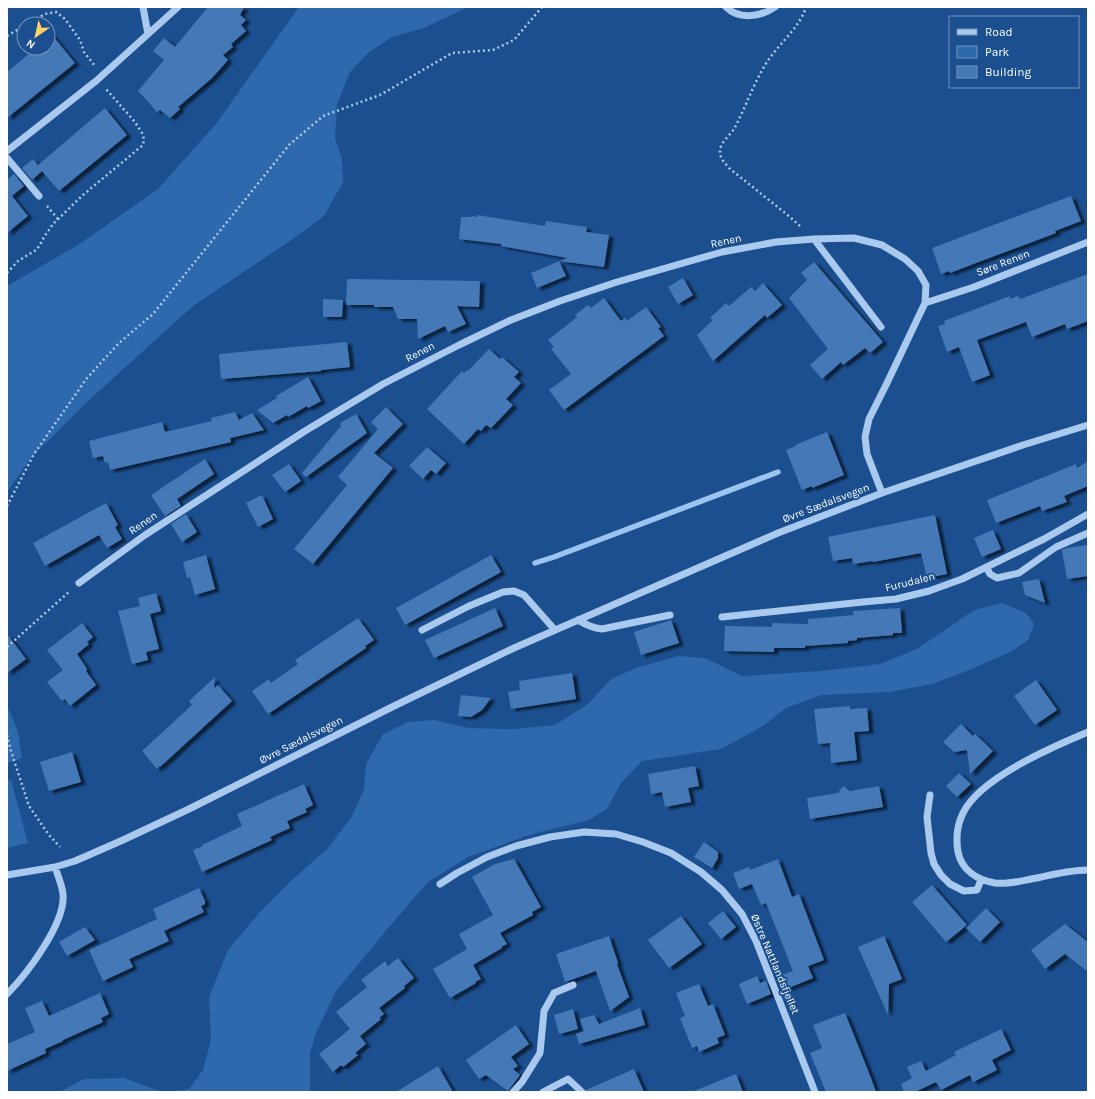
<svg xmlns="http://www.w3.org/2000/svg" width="1095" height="1099" viewBox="0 0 1095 1099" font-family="Karla,sans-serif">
	<defs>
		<filter id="shadow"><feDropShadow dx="4.5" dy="2.5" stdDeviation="1" flood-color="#0009"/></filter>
	</defs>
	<rect width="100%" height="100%" fill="#1b4f8f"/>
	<path fill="#2e69ad" d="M299 7H468L424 28 392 37 368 53 350 72 337 104 335 138 342 159 343 182 324 216 287 243 193 306 87 402 30 459 7 492V286L78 245 158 189 216 124Z
		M1002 603 1026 613 1034 624 1028 640 1012 651 972 669 932 684 890 692 821 695 786 708 763 726 721 749 642 761 621 783 607 809 589 820 529 835 468 857 428 882 384 933 336 991 316 1033 310 1053V1092H170L189 1089 203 1070 211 1040 209 997 228 950 260 912 291 881 328 848 351 818 364 790 366 764 383 734 408 722 434 720 469 728 515 729 555 725 588 704 611 679 636 668 678 656 705 658 742 676 822 671 880 664 917 649 974 610Z
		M7 705 18 732 22 758 7 763Z
		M11 780 28 843 7 848V781Z
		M124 1078 162 1092H59L84 1079Z"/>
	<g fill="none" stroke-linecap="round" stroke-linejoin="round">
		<path stroke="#9cc4f0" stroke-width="5.5" d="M535 563 554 557 778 472"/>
	</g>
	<path fill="#4478b7" filter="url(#shadow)" d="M208 7H244L240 15 246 20 241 25 246 31 231 44 233 47 223 55 228 60 212 78 178 107 180 109 170 118 160 110 157 112 143 96 138 91 164 60 153 51 164 38 175 47Z
		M48 30 75 63 7 118V72L36 48H48Z
		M105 108 127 135 59 191 42 171 32 180 22 168 33 159 38 165Z
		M14 174 24 186 12 196 28 216 7 233V180Z
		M1071 196 1081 221 1055 231 1056 233 976 263 950 273 949 271 941 274 932 248Z
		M477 215 545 226 546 221 587 227 586 232 609 235 604 267 559 261 566 276 537 288 531 273 567 258 501 246V244L459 239 461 217H471V216L477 217Z
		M814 262 883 342 870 353 865 348 843 365 841 362 822 379 810 365 828 349 789 298 807 280 801 273Z
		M1088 274V321L1067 329 1065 324 1032 337 1026 322 977 340 990 375 972 382 959 347 947 352 938 326 945 324 944 321 1010 296V299L1018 296 1020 299Z
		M683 278 693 295 678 304 668 287Z
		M347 279 480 281 479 307 457 306 466 324 448 332 445 326 418 339 417 319H398L393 307H374V305H346Z
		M763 283 782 305 767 318 765 315 713 361 697 335 713 320 710 318 726 303 729 306 751 287 755 291Z
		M604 298 621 321 625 318 627 321 646 307 661 327 658 328 664 336 564 410 549 390 571 374 551 349 554 347 548 340 577 317 575 315 588 305 591 308Z
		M323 299 343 300 342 317H323Z
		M347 342 350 367 321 370V371L221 379 219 354Z
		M489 349 500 359 502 357 519 372 514 377 521 383 506 399 513 405 491 428 486 425 481 431 478 429 464 444 427 409 462 371 464 373 467 370 468 371Z
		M308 377 321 401 308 408 307 406 288 417 287 415 273 423 257 410 277 398 276 396Z
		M386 407 403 424 374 453 393 468 313 564 294 549 347 485 338 477 378 429 371 422Z
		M235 412 239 420 252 413 264 430 230 438 231 442 110 470 108 462 105 463 103 456 93 458 89 441 162 422 165 432 212 421 211 418Z
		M356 414 367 433 306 477 302 473 341 426 340 423Z
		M827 432 844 475 812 488V486L802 490 786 450 796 446 795 445Z
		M427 447 446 463 436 474 431 470 423 479 409 466Z
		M205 459 214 474 177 499 181 506 165 516 151 495Z
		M1088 461V486L1064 496 1067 502 1042 511 1040 506 996 523 987 500 1076 464 1077 468Z
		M289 464 301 481 285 492 272 475Z
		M262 495 273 519 258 527 246 503Z
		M106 503 118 525 115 527 122 539 107 548 99 535 45 566 33 543Z
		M186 514 197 532 182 542 171 524Z
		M935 515 947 574 927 578 921 553 873 562 872 561 853 564 852 558 833 561 828 537Z
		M993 530 1001 549 982 557 974 538Z
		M1087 545 1088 554V576L1067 579 1062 550 1067 548Z
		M206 555 215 589 195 595 190 577 187 578 183 562Z
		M491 555 501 572 405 625 396 608Z
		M1039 579 1045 603 1025 595 1022 582Z
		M156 593 161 611 150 614 159 649 146 652 148 660 132 664 118 611 140 606 138 598Z
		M495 608 503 626 434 658 425 640Z
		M900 608 902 633H893V635L857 638V640L848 641V643L805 646V648H774V652L724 651 725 626 772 627V623L808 624V619L854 615 853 611Z
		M358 618 374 640 365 646 366 648 268 714 252 691 269 679 271 683 298 664 295 660Z
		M671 620 679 643 641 655 634 632Z
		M82 623 93 637 87 642 89 644 77 654 87 669 86 671 96 685 70 706 65 699 62 701 47 682 63 670 47 650Z
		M7 634 26 659 7 673Z
		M572 673 576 699 511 709 508 692 520 690 519 681Z
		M215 677 214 688 218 685 232 701 160 767V766L157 769 142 751 192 705 189 701Z
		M1036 680 1057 710 1035 725 1014 696Z
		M461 695 491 698 482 710 471 717 458 716Z
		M850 706V709L867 708 869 731 854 732 857 760 831 763 830 743 818 744 814 709Z
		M961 724 973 736 975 734 993 751 970 774 967 750 954 752 943 742Z
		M72 752 81 782 49 791 40 762Z
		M695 766 699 786 688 788 691 802 665 807 662 792 651 794 648 774Z
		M959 773 971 784 957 797 946 786Z
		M304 784 313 805 305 809 307 812 287 821 290 828 270 837 272 840 202 872 193 850 203 846 202 845 242 826 237 814Z
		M843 786 850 791 879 786 883 807 810 819 807 798 838 793Z
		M704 842 718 852V858L712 868 694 857Z
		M514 859 541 907 532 912 533 915 500 933 507 944 501 947 502 948 473 965 481 979 475 982 476 983 450 998 433 969 467 949 459 934 493 915 472 877 495 864Z
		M778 859 792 897 799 894 824 960 808 966 813 978 781 991 776 977 793 971 766 903 761 905 752 884 739 889 733 873 749 867 750 870Z
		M932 885 967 925 946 942 912 902Z
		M199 888 205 901V904L201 906 204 912 164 931 169 941 129 959 133 967 103 981 89 950 157 919 153 909Z
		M986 908 1000 922 980 942 966 928Z
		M723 911 736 927 721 939 708 923Z
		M681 916 702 944 669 968 648 940Z
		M1065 924 1088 942V972L1065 954 1045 969 1031 950Z
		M85 927 95 940 67 956 59 942Z
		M609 936 618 963 617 964 629 997 610 1011 596 971 565 982 556 954Z
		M884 936 902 979 889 984 888 1015 858 947Z
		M398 958 414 978 404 986 405 988 379 1008 384 1014 379 1018 381 1019 360 1036 366 1044 355 1053 358 1055 343 1067 341 1065 333 1072 319 1054 350 1029 336 1012 367 987 361 980 385 961 388 966Z
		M757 976 760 983 766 981 771 994 747 1004 739 984Z
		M699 984 708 1006 713 1004 725 1035 717 1038 719 1043 699 1052 697 1046 692 1048 680 1018 685 1016 676 993Z
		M100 993 109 1014 101 1018 103 1022 63 1040V1041L45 1049 46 1053 7 1071V1044L35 1032 25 1008 42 1001 49 1016Z
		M640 1008 645 1025 579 1044 576 1034 584 1031 580 1019 594 1015 599 1024Z
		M573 1009 578 1029 559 1034 554 1015Z
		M845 1013 871 1078 876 1092H826L810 1053 822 1048 813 1025Z
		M516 1025 529 1044 511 1057 518 1066 513 1069 520 1075 508 1091 486 1075 479 1079 466 1060Z
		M1001 1029 1011 1050 992 1060 997 1070 973 1082 970 1075 941 1090 936 1082 915 1092H904L901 1084 912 1078 907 1067 921 1061 926 1071 956 1055 954 1052Z
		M438 1066 453 1092H396Z
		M634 1069 644 1092H587L586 1090Z
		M736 1074 743 1092H694V1091Z"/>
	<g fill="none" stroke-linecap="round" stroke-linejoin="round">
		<path stroke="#a9c9ee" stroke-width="2.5" stroke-dasharray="2 3" stroke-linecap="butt" d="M28 24 45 14 56 12 65 19 80 40 84 52 95 66
			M7 36 24 26
			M47 206 58 219
			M800 226 790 217 729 168C725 163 720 159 720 152 719 144 730 135 734 129 745 109 752 87 764 67 775 47 800 28 806 7
			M7 273 18 261 36 250 40 245 44 237 53 224 83 195 143 145 144 139 142 133 135 122 106 89
			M7 506 34 454 87 378 119 343 153 314 289 145 323 116 380 95 452 53 493 50 514 40 542 7
			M7 647 70 591
			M7 735 11 751 29 806 49 835 60 847"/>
		<path stroke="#a9c9ee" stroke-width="7" d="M143 7 148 34
			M726 7C739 20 761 17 775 7
			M7 151 96 81 178 7
			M7 158 39 196
			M814 239 881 327
			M925 303 974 287 1088 242
			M986 567 990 574 997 578 1019 573 1056 547 1088 533
			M79 583 145 535 305 431 383 384 459 345 511 320 560 301 617 282 722 252 776 242 814 239 854 238 882 245 905 259 918 271 926 285 925 303 887 383 869 419 865 437 867 454 882 493
			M722 617 863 602 896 599 929 591 962 579 1044 539 1088 514
			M578 620C586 625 593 628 602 629L670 615
			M422 630 469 606 503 592 514 591 524 595 555 630
			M1088 732C1052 747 980 778 963 813 957 825 956 840 958 852 962 871 978 880 995 883 1009 885 1024 880 1037 878 1054 874 1071 870 1088 870
			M930 795 927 817 931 853 934 864 941 875 950 884 964 891 977 890 981 880
			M7 875 55 867 75 861 123 840 189 809 394 706 514 648 778 533 882 493 1023 445 1088 425
			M440 884 457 873 487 857 516 846 550 837 584 832 616 834 643 842 671 853 701 872 722 890 742 914 756 941 815 1092
			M7 994C26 975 66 923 63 894 62 885 58 876 55 867
			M513 1092 522 1082 540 1053 544 1011 554 993 573 985
			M543 1092 568 1079 582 1092"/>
	</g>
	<g text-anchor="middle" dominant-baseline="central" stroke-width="4" stroke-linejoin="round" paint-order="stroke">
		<g font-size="11" fill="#fff" stroke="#1b4f8f">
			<text transform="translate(726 241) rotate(-12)">Renen</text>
			<text transform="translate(1003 263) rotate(-21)">Søre Renen</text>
			<text transform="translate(420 352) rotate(-27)">Renen</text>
			<text transform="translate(826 503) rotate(-21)">Øvre Sædalsvegen</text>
			<text transform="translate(143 523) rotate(-34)">Renen</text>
			<text transform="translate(910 582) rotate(-14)">Furudalen</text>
			<text transform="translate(301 740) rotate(-27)">Øvre Sædalsvegen</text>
			<text transform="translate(775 964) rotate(67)">Østre Nattlandsfjellet</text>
		</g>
	</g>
	<rect width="1095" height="1099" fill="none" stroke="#ffffff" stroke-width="16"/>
	<rect x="949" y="16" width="130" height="72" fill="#1b4f8f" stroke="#7695bc"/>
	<rect x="957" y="29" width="20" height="6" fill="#a9c9ee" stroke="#7695bc"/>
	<text x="985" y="36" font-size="12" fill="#ffffff">Road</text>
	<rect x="957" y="46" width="20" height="12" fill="#2e69ad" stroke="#7695bc"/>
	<text x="985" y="56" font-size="12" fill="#ffffff">Park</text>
	<rect x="957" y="66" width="20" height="12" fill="#4478b7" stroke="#7695bc"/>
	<text x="985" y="76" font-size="12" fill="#ffffff">Building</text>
	<g transform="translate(36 36) rotate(214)"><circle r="19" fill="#1b4f8f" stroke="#7695bc"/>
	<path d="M0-3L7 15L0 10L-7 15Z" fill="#ffd166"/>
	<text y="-6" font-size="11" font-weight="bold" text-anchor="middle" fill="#ffffff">N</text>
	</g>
</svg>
